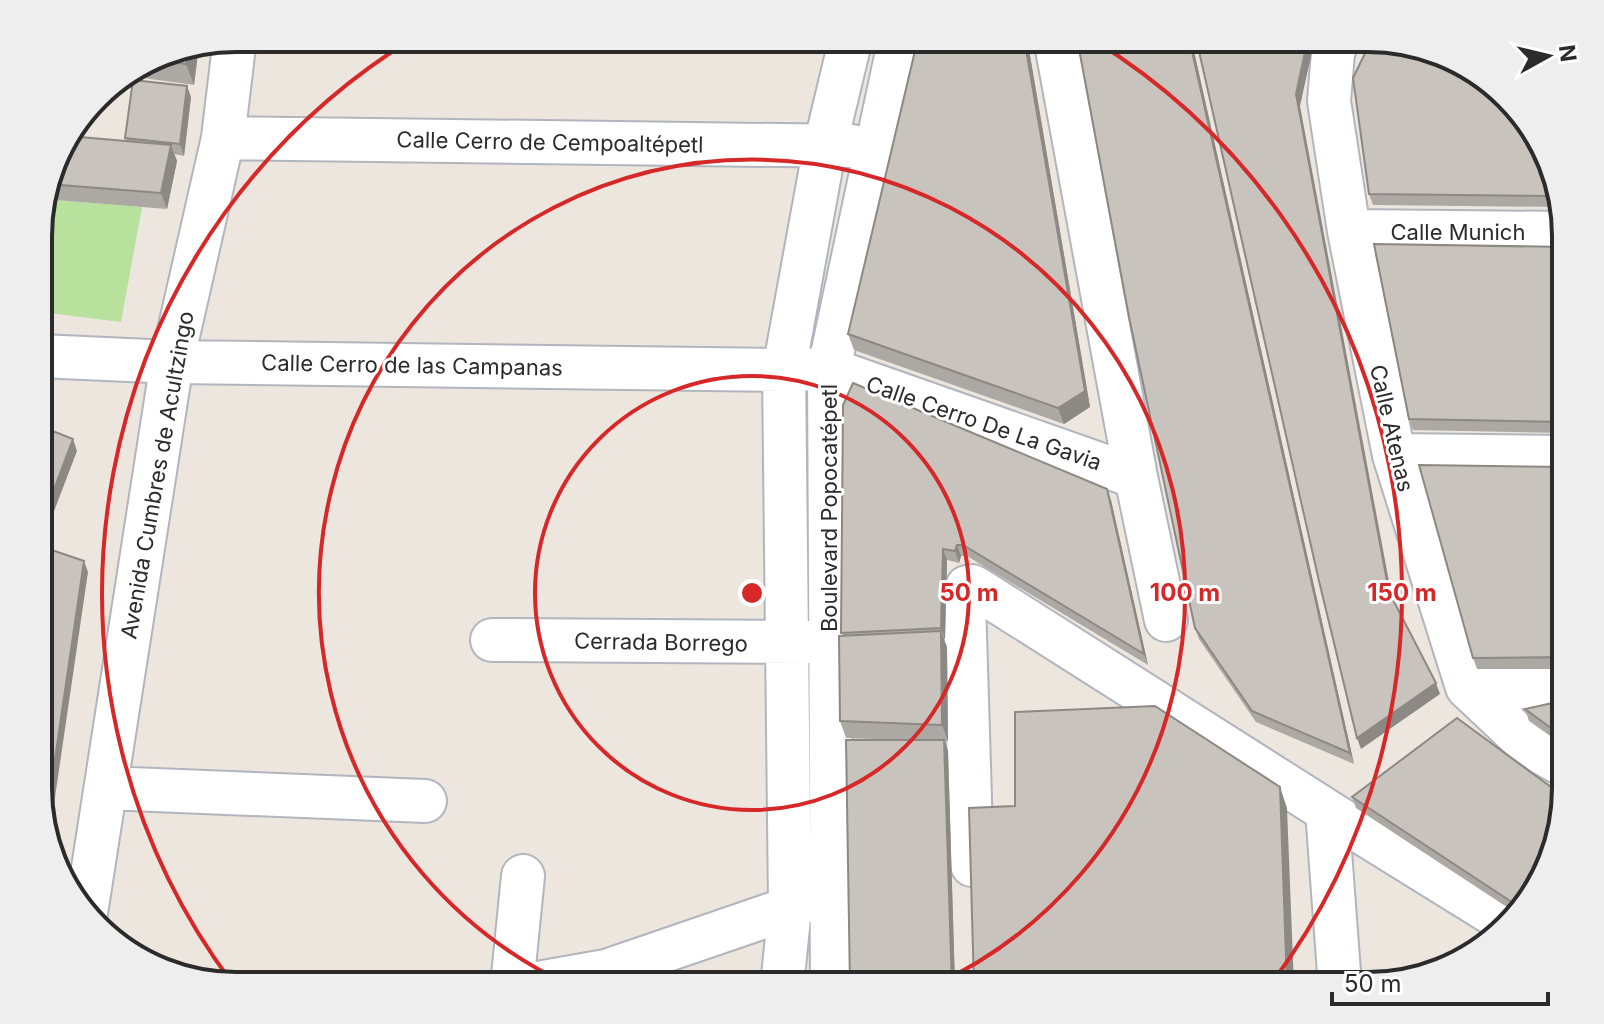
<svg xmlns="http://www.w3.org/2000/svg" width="1604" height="1024" viewBox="0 0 1604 1024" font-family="Inter,sans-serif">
	<rect width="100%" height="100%" fill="#ede6de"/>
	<path fill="#b7e19c" d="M43 199 142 207 121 322 40 312V211Z"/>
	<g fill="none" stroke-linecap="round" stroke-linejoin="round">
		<defs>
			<path id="minor" d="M1055 38 1136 477 1166 620
				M1338 38 1333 53 1329 101 1349 231 1394 455 1467 687 1520 737 1544 754 1566 766
				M223 138 852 146
				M1349 231 1566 233
				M40 356 172 362 784 370 829 369 1136 477
				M1394 455 1566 457
				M492 640 812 642
				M1467 687 1566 688
				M106 788 425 801
				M972 865 964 601V594L967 587 972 586 979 590 1327 811
				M86 913 172 362 223 138 235 38
				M512 986 523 876
				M521 986 606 971 790 908 813 897
				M782 986 790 908 784 370 825 146 851 38
				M832 986 829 369 900 38
				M1340 986 1327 811 1506 922"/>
		</defs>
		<use href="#minor" stroke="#b1b5be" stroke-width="46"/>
		<use href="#minor" stroke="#fff" stroke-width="42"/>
	</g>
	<path fill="#aca8a3" d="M918 38H1027L1090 407 1064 424 854 350 848 334Z
		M1077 38H1191L1354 764 1256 722 1199 639 1195 628Z
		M199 45 194 85 129 76 128 73 161 53Z
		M191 97 184 156 174 154 177 161 167 209 43 199 59 148 126 141 125 138Z
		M1539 137 1561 207 1373 205 1369 194Z
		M1566 247V433L1413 430 1409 419Z
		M843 405 1111 500 1148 665 967 556H961L959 563 947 560 945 639H943L947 647 948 741H945L948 751 955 986H850L902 740 846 738 840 721 842 636Z
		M1566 467V669H1477L1473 658Z
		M1566 700V747L1529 721 1525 709Z
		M1352 797 1533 898 1516 913 1356 808Z"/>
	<path fill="#8c8884" d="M1024 38H1027L1090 407 1064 424 1058 408Z
		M1189 38H1191L1354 764 1350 753Z
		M1308 38H1315L1300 106 1393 603 1389 592 1296 94Z
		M199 45 194 85 186 64 188 47Z
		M187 86 191 97 184 156 180 144Z
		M171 145 177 161 167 209 161 193Z
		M73 439 77 451 40 548V526Z
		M1107 489 1111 500 1148 665 1144 654Z
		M957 545 961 556 959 563 955 551Z
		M943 549 947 560 945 639 941 628Z
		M84 561 88 572 49 838 45 827Z
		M941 631 947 647 948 741 942 725Z
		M1436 683 1440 694 1361 749 1357 738Z
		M944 740 948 751 955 986H952Z
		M1280 787 1287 808 1294 986H1287Z"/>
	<path fill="#c8c3bd" stroke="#8c8884" stroke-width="2" d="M918 38H1024L1085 391 1058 408 848 334Z
		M1077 38H1189L1350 753 1252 711 1195 628 1129 317Z
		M1196 38H1308L1296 94 1389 592 1436 683 1357 738 1319 581Z
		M1372 39 1478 71 1539 137 1557 196 1369 194 1353 78Z
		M188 47 186 64 151 59 161 53Z
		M133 80 187 86 180 144 125 138Z
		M68 136 171 145 161 193 48 184 59 148Z
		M1374 244 1566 247V422L1409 419Z
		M853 383 1107 489 1144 654 963 545H957L955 551 943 549 941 628 841 633 843 405Z
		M40 426 73 439 40 526Z
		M1419 465 1566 467V657L1473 658Z
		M40 546 84 561 45 827 40 813Z
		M941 631 942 725 840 721 839 636Z
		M1566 700V739L1525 709Z
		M1155 706 1280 787 1287 986H974L969 808 1015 806V712Z
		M1457 718 1566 798 1533 898 1521 908 1352 797Z
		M846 740H944L952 986H850Z"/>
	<g fill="none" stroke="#d62828" stroke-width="4">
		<circle cx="752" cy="593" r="217"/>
		<path d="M569 985A433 433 0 1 1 935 985"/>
		<path d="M233 984A650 650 0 0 1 412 39M1092 39A650 650 0 0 1 1271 984"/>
	</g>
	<g text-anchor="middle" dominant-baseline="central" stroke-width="6" stroke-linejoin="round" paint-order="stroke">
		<g font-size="22" fill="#2b2b2b" stroke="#fff">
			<text transform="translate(550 142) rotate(1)">Calle Cerro de Cempoaltépetl</text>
			<text x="1458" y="232">Calle Munich</text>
			<text transform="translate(412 365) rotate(1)">Calle Cerro de las Campanas</text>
			<text transform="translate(984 423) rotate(19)">Calle Cerro De La Gavia</text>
			<text transform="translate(1392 428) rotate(77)">Calle Atenas</text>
			<text transform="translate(157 475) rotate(-80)">Avenida Cumbres de Acultzingo</text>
			<text transform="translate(829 508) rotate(-90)">Boulevard Popocatépetl</text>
			<text transform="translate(661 642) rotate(1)">Cerrada Borrego</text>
		</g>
	</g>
	<path d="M0 0H1604V1024H0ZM236 52H1368A184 184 0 0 1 1552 236V788A184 184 0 0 1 1368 972H236A184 184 0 0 1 52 788V236A184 184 0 0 1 236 52Z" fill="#eee" fill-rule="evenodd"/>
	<path fill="none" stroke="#2b2b2b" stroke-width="4" d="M236 52H1368A184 184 0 0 1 1552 236V788A184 184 0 0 1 1368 972H236A184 184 0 0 1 52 788V236A184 184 0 0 1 236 52Z"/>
	<circle cx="752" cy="593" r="12" fill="#d62828" stroke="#fff" stroke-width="4"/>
	<g font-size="24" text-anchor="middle" font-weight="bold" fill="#d62828" stroke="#fff" stroke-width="6" stroke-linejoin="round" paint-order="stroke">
		<text x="969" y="601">50 m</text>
		<text x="1185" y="601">100 m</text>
		<text x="1402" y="601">150 m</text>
	</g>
	<g transform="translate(1548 56) rotate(82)" stroke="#ffffff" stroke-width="6" paint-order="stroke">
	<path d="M0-6L14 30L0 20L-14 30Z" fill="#2b2b2b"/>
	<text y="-12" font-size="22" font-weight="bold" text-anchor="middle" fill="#2b2b2b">N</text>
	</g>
	<path d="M1332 992v12h216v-12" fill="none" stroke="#2b2b2b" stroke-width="4"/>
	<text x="1344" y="992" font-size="24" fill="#2b2b2b" stroke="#ffffff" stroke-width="6" paint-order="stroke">50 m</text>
</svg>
